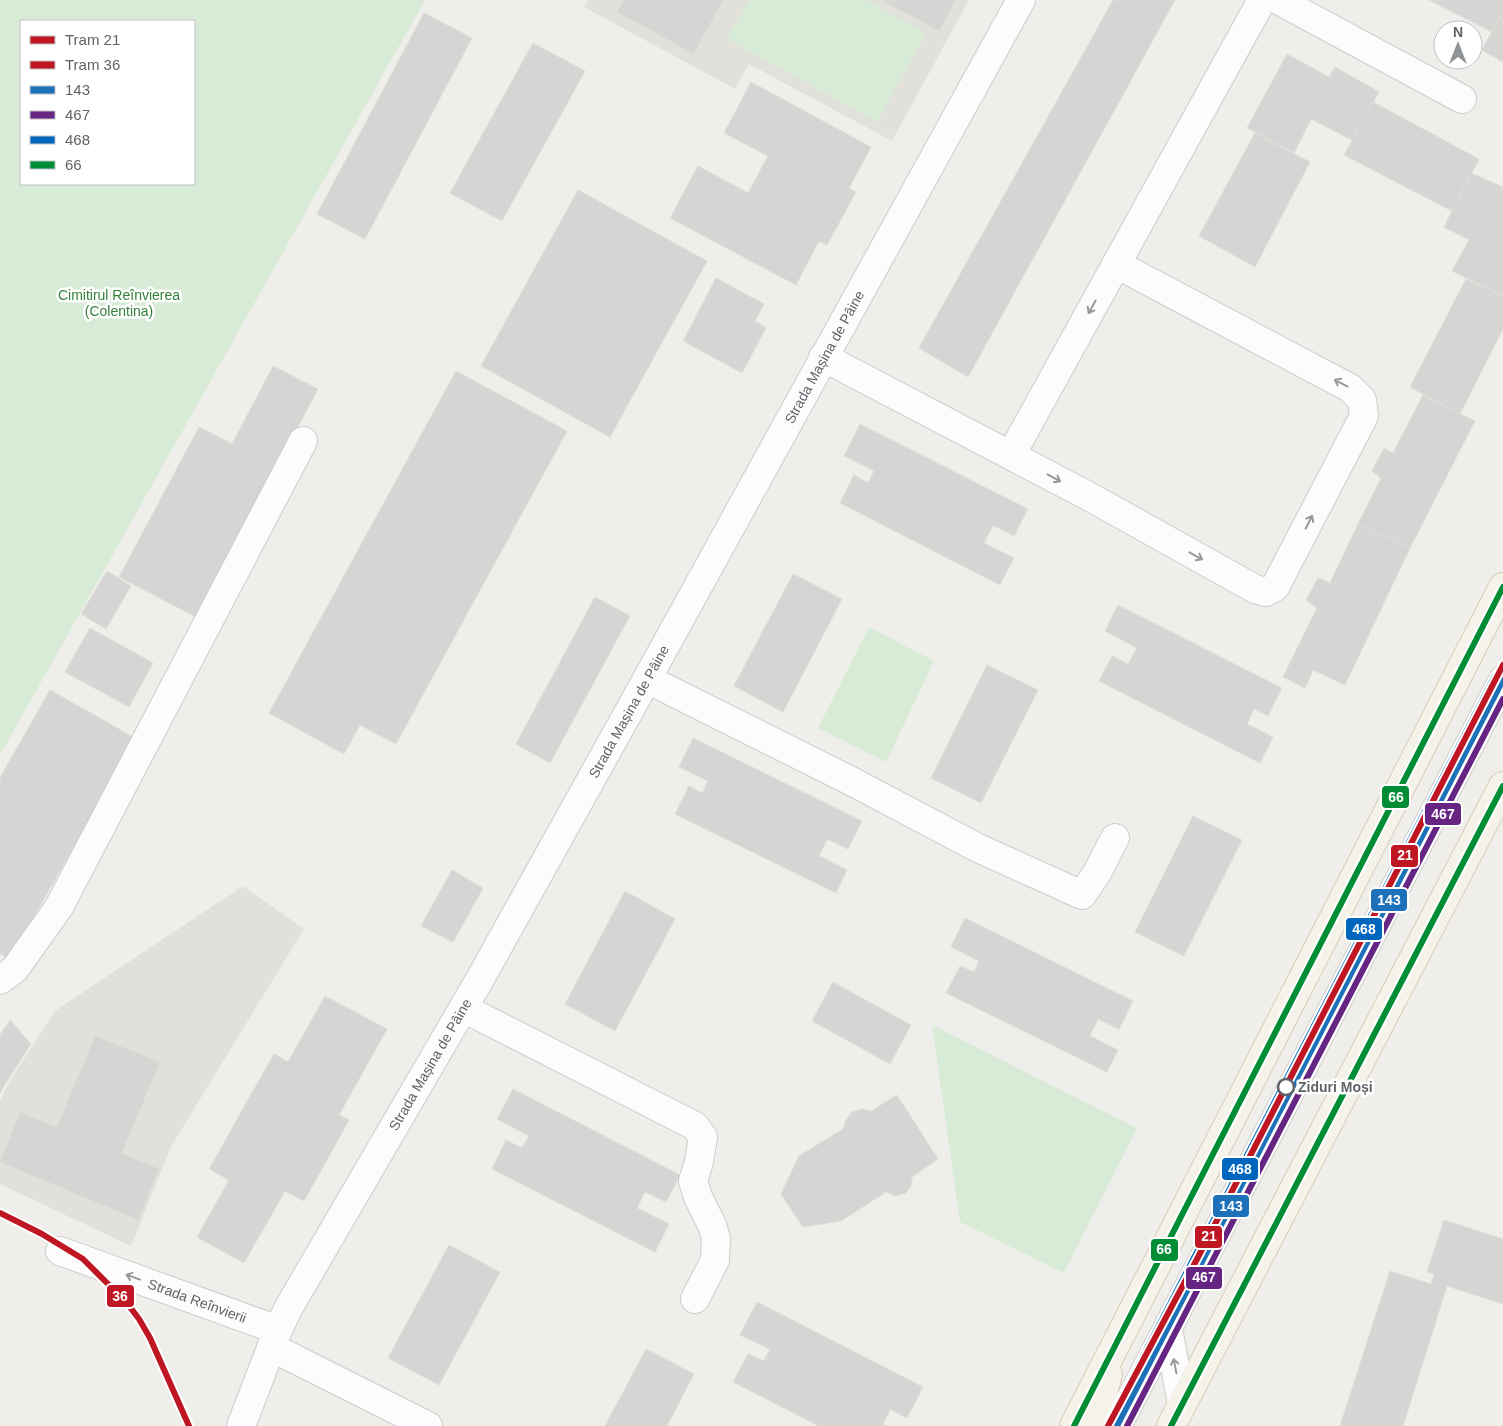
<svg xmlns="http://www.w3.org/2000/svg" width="1503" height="1426" viewBox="0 0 1503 1426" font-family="Arial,sans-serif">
	<rect width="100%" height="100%" fill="#efeeea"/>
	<path fill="#e2e0da" d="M588 0H969L892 141 749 64 735 89 584 7Z
		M243 886 304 929 172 1145 131 1246 0 1184V1101L9 1082 55 1011Z"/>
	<path fill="#d8ebd6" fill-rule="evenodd" d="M0 0H425L0 755ZM194 21V184H21V21Z
		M749 0H866L926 33 877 122 727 39Z
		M869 627 934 661 886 762 818 728Z
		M932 1025 1137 1128 1064 1273 960 1222Z"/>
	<path fill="#d6d5d3" stroke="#deddd9" d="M624 0H723L694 54 617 12Z
		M881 0H956L939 31Z
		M1113 0H1175L968 377 919 348Z
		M1429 0H1503V11L1492 32Z
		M1503 11V62L1482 50Z
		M424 13 472 38 365 239 317 214Z
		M533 43 585 71 502 221 450 193Z
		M1287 54 1329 77 1335 67 1379 92 1352 140 1311 119 1294 153 1247 128Z
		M751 82 871 147 849 188 856 192 827 245 819 241 796 285 670 218 698 166 748 193 768 156 724 133Z
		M1373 102 1479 159 1452 211 1344 155Z
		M1255 133 1310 162 1255 267 1199 236Z
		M1471 173 1503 187V296L1452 271 1469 240 1444 227Z
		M578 190 707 261 610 437 481 366Z
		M716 278 764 304 755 321 766 328 742 373 683 341Z
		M1466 279 1503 296V329L1460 414 1410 387Z
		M273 366 318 389 196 617 119 577 199 427 232 444Z
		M456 371 567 431 396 744 360 725 344 754 269 713Z
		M1423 395 1475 421 1410 548 1358 524 1381 478 1372 471 1384 448 1393 453Z
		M860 424 1028 509 1014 536 993 525 984 543 1014 558 1000 585 840 503 854 475 868 483 874 471 844 456Z
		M1358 524 1410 548 1345 685 1313 670 1305 688 1283 677 1317 608 1306 600 1318 578 1330 583Z
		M107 571 131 586 106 629 81 614Z
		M793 574 842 599 783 712 734 686Z
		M595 597 630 616 550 763 516 744Z
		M1118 605 1282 688 1268 716 1254 709 1247 724 1273 737 1260 763 1099 681 1112 656 1128 664 1137 648 1105 631Z
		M90 628 153 663 129 707 65 672Z
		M987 665 1038 690 981 803 931 778Z
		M50 690 135 738 10 959 0 954V778Z
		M693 738 862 821 848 849 827 839 819 856 847 870 836 893 675 814 689 786 702 793 708 781 679 767Z
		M1193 816 1242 840 1184 956 1135 932Z
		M452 870 483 888 453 942 421 926Z
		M625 891 675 919 615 1031 565 1004Z
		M965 918 1133 1001 1119 1029 1098 1019 1090 1036 1118 1050 1107 1072 946 993 960 966 974 972 979 961 951 947Z
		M833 982 911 1025 890 1064 812 1021Z
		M325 996 387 1029 339 1115 349 1120 304 1201 285 1191 244 1263 197 1237 229 1180 209 1169 274 1054 288 1062Z
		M10 1020 31 1044 5 1084 0 1094V1035Z
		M95 1036 160 1062 122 1153 159 1169 138 1220 0 1162 20 1112 57 1127Z
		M513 1089 680 1175 666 1202 645 1192 637 1208 669 1224 655 1252 492 1169 506 1140 522 1148 529 1136 497 1119Z
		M897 1095 938 1159 912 1177 911 1186 906 1193 895 1196 886 1192 841 1221 803 1227 781 1194 799 1156 843 1129 846 1120 852 1112 862 1109 871 1111Z
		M1444 1220 1503 1239V1304L1447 1286 1403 1426H1340L1390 1271 1431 1284 1434 1274 1427 1272Z
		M449 1245 500 1272 439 1385 388 1358Z
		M757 1302 923 1387 907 1418 890 1409 883 1424 888 1426H819L733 1382 748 1354 764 1361 770 1349 740 1335Z
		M646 1349 694 1374 667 1426H605Z"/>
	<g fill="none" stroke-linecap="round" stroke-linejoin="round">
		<defs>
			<g id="minor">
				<path d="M1278 0 1462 99"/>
				<path d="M823 357 1092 498 1255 589 1266 592 1275 587 1364 416 1362 400 1350 388 1116 264"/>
				<path d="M1011 455 1262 0"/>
				<path d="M647 679 851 781 978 848 1082 895 1097 873 1115 838"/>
				<path d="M0 980 15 969 59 907 303 441"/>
				<path d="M463 1008 695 1126 703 1137 699 1162 693 1181 698 1197 712 1225 716 1238 715 1260 695 1299"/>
				<path id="s1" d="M60 1251 278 1330"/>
				<path d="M1168 1329 1182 1404"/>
				<path d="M271 1347 428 1426"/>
				<path id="s2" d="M241 1426 278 1330 289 1307 480 979 647 679 1021 0"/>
				<path d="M1117 1426 1503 680"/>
			</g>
			<path id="major" d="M1074 1426 1503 587
				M1103 1426 1104 1389 1108 1374
				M1171 1426 1503 786"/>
		</defs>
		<use href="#minor" stroke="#cbcccc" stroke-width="30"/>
		<use href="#major" stroke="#d7ceb8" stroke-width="30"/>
		<use href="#minor" stroke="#fdfcfc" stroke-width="28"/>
		<use href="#major" stroke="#f4f2e9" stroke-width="28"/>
		<defs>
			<path id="bus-1" d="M1117 1426 1503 680"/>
			<path id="bus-2" d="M1127 1426 1503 699"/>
			<path id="bus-3" d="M1109 1422 1495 676"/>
			<path id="bus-4" d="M1074 1426 1503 587
				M1171 1426 1503 786"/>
		</defs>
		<use href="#bus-1" stroke="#fff" stroke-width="10"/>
		<use href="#bus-2" stroke="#fff" stroke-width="10"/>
		<use href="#bus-3" stroke="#fff" stroke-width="10"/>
		<use href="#bus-4" stroke="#fff" stroke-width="10"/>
		<use href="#bus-1" stroke="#1d71b8" stroke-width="6"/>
		<use href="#bus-2" stroke="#662483" stroke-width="6"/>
		<use href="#bus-3" stroke="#0065bd" stroke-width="6"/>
		<use href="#bus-4" stroke="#008d36" stroke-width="6"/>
		<defs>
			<path id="tram-1" d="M1108 1426 1196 1261 1503 665"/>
			<path id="tram-2" d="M0 1213 42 1234 83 1259 127 1303 139 1319 150 1338 189 1426"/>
		</defs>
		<use href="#tram-1" stroke="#fff" stroke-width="10"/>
		<use href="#tram-2" stroke="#fff" stroke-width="10"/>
		<use href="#tram-1" stroke="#be1622" stroke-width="6"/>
		<use href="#tram-2" stroke="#be1622" stroke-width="6"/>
	</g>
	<defs><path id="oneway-shaft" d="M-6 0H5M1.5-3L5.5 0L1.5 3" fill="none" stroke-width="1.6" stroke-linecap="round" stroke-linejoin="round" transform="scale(1.25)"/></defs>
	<g stroke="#96999c">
		<use href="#oneway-shaft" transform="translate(1092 307) rotate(119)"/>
		<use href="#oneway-shaft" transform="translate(1341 383) rotate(-152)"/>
		<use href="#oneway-shaft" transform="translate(1054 478) rotate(28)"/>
		<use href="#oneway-shaft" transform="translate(1309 522) rotate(-63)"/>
		<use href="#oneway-shaft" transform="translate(1196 556) rotate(29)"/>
		<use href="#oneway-shaft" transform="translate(133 1277) rotate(-160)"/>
		<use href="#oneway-shaft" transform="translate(1175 1366) rotate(-101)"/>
	</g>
	<circle fill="#fff" stroke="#5f6368" stroke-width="2.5" cx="1286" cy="1087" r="8"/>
	<g text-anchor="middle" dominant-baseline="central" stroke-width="5" stroke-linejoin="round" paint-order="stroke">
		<g font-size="14" fill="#348238" stroke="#fff">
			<text x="119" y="295">Cimitirul Reînvierea<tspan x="119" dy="16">(Colentina)</tspan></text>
		</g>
		<g font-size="14" fill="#5f6368" stroke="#fff">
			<text stroke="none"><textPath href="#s2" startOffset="1219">Strada Mașina de Pâine</textPath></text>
			<text stroke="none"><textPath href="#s2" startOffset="814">Strada Mașina de Pâine</textPath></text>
			<text stroke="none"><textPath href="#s2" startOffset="409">Strada Mașina de Pâine</textPath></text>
			<text stroke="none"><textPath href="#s1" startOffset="146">Strada Reînvierii</textPath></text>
		</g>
		<g font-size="14" font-weight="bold" fill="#5f6368" stroke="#fff" text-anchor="start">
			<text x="1298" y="1087">Ziduri Moși</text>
		</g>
	</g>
	<g stroke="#fff" stroke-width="2">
		<rect x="1381" y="785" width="29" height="24" rx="5" fill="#008d36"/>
		<rect x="1424" y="802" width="38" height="24" rx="5" fill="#662483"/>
		<rect x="1390" y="844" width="29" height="24" rx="5" fill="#be1622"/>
		<rect x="1370" y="888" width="38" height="24" rx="5" fill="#1d71b8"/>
		<rect x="1345" y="917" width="38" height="24" rx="5" fill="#0065bd"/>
		<rect x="1221" y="1157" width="38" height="24" rx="5" fill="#0065bd"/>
		<rect x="1212" y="1194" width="38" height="24" rx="5" fill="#1d71b8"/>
		<rect x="1194" y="1225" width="29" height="24" rx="5" fill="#be1622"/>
		<rect x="1150" y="1238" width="29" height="24" rx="5" fill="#008d36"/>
		<rect x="1185" y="1266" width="38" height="24" rx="5" fill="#662483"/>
		<rect x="106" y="1284" width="29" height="24" rx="5" fill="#be1622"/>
	</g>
	<g font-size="14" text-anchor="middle" font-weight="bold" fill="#fff">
		<text x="1396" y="802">66</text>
		<text x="1443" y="819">467</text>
		<text x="1405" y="860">21</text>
		<text x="1389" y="905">143</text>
		<text x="1364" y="934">468</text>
		<text x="1240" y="1174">468</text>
		<text x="1231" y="1211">143</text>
		<text x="1209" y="1241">21</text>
		<text x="1164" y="1254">66</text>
		<text x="1204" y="1282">467</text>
		<text x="120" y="1301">36</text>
	</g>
	<rect x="20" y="20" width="175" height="165" fill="#ffffff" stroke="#bfc1c3"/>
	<rect x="30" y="36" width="25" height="8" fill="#be1622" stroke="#bfc1c3"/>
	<text x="65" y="45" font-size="15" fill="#5f6368">Tram 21</text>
	<rect x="30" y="61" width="25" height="8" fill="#be1622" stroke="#bfc1c3"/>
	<text x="65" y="70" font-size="15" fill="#5f6368">Tram 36</text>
	<rect x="30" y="86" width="25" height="8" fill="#1d71b8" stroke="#bfc1c3"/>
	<text x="65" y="95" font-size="15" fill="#5f6368">143</text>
	<rect x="30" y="111" width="25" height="8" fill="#662483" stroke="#bfc1c3"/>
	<text x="65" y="120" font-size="15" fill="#5f6368">467</text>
	<rect x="30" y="136" width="25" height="8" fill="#0065bd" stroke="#bfc1c3"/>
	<text x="65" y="145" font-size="15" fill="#5f6368">468</text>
	<rect x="30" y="161" width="25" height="8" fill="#008d36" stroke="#bfc1c3"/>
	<text x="65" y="170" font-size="15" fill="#5f6368">66</text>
	<g transform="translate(1458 45)"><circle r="24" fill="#ffffff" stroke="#bfc1c3"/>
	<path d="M0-4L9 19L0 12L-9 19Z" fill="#919496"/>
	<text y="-8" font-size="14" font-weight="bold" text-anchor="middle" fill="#5f6368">N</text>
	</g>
</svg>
